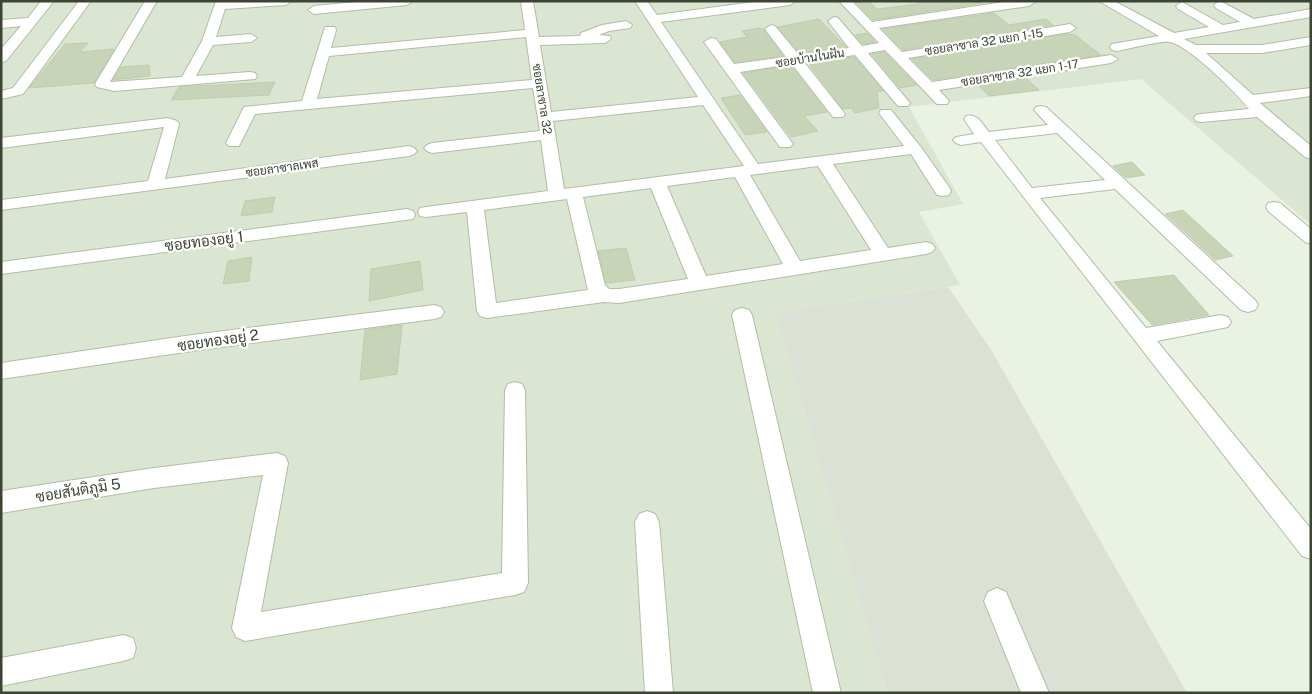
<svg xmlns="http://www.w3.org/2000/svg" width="1312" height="694" viewBox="0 0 1312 694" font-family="'Public Sans',Sarabun,sans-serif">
	<rect width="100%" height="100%" fill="#eaf2e3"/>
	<path fill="#dae6d1" d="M1 1H1311V225L1141 79 909 107 963 204 919 212 960 285 775 312 887 693H1Z"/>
	<path fill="#dce1d5" d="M948 287 990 348 1187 693H887L775 312Z"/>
	<path fill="#c7d4b8" stroke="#beceac" d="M855 1H868L877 9 919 4 917 1H980L983 3 873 20Z
		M994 13 1009 25 1046 19 1053 25 903 50 883 29Z
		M819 19 846 47 800 53 778 27Z
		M759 28 763 29 783 56 735 62 720 42 747 37 742 31Z
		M867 33 875 42 863 44 855 35Z
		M1066 34 1075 35 1101 55 933 80 912 59Z
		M88 43 80 52 114 49 94 83 29 88 65 44Z
		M884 52 916 85 900 88 872 54Z
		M854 57 883 91 877 92 879 108 855 113 851 108 843 109 808 63Z
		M149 65 150 76 113 80 121 67Z
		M791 66 827 112 804 116 818 131 791 137 743 73Z
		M1026 78 1039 90 989 96 979 86Z
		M275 82 269 95 171 100 179 87Z
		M740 95 767 132 745 135 721 98Z
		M1132 162 1145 175 1126 178 1113 166Z
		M275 197 272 212 241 216 245 201Z
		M1183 210 1233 256 1215 260 1165 214Z
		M626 248 635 280 606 283 598 251Z
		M252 257 249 281 223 284 228 261Z
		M420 261 423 290 369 301 371 269Z
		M1174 275 1209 315 1152 325 1114 282Z
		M402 325 397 374 360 380 365 330Z"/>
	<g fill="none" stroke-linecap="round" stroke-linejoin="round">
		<defs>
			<path id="minor" d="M41 1H54L6 61 1 62V49L21 26 1 28V20L28 18Z
				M79 1H91L23 94 1 99V91L13 88Z
				M145 1H157L110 82 182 77 202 41 216 1H292L286 5 225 9 216 37 251 34 257 38 251 42 213 45 196 76 250 72 255 73 257 76 255 79 114 91 97 87 95 84Z
				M367 1H413L407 5 314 14 308 10 314 6Z
				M521 1H533L539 37 580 36 581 33 602 25 626 21 632 25 630 28 609 31 599 35 610 36 611 39 605 43 540 45 551 112 698 97 635 1H647L657 15 761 1H796L790 5 661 22 758 164 904 146 879 113 881 110H891L920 146 949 187 951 191 949 195 943 196 937 195 911 154 833 164 888 248 926 242 932 244 935 248 932 252 926 254 619 303 604 302 487 318 480 316 477 311 467 212 426 217 420 216 418 212 420 208 426 207 548 191 541 140 432 153 427 151 424 148 427 145 432 143 540 131 533 88 255 114 239 146H229L226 143 244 107 302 101 325 27H335L336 30 331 48 525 30ZM526 37 532 80 317 99 329 56ZM703 105 744 166 564 189 553 121ZM818 166 871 250 800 261 750 175ZM735 177 783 264 706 276 667 186ZM651 188 688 279 619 289H609L605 285 583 197ZM567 199 588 290 496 303 484 210Z
				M839 1H852L872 22 1010 1 1035 2 1029 6 879 28 902 52 1070 24 1076 28 1070 32 908 58 932 82 1111 55 1118 59 1111 63 939 90 949 101 947 104H937L885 50 868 53 910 103 908 106H898L855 55 804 62 845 114 843 117H833L792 64 740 72 793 144 790 147H780L704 42 711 38 716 39 734 64 786 57 765 29 771 25 775 26 799 55 849 48 828 21 834 17 838 18 862 46 879 43Z
				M1099 1H1114L1174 33 1209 27 1178 9 1176 6 1182 2 1223 25 1240 22 1216 8 1214 5 1220 1 1254 19 1311 9V17L1184 39 1196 45H1262L1311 37V45L1262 53H1206L1253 95 1311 88V96L1260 103 1311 146V159L1305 157 1257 117 1201 122 1196 121 1194 118 1196 115 1201 114 1249 109C1237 93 1189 46 1170 42 1162 40 1128 49 1117 51L1112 50 1110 47 1112 44 1159 36Z
				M1041 106 1046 107 1255 300 1258 305 1255 310 1248 312 1241 310 1115 189 1040 198 1146 328 1221 315 1228 317 1231 322 1228 327 1157 341 1311 529V559L1302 556 981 142 961 145 956 143 953 140 956 137 974 134 964 119 966 116C978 113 982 124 989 132L1048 125 1034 110 1036 107ZM1057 133 1105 180 1032 188 995 140Z
				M168 118 177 121 179 124 165 179 409 146 414 148 417 151 414 154 409 156 1 210V200L148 181 164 127 1 148V138Z
				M1274 202 1280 203 1311 229V244L1305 242 1268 211 1266 207 1268 203Z
				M407 209 413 211 415 215 413 219 1 274V262Z
				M434 305 441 307 444 312 441 317 434 319 192 351 1 379V363L192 335Z
				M742 308 749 310 752 315 841 693H813L732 315 735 310Z
				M515 382 522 384 525 390 528 583 524 592 515 595 245 641 236 637 232 628 263 475 154 488 1 513V491L154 468 277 453 285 456 288 463 261 612 502 573 505 390 508 384Z
				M647 511 655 514 659 522 673 693H645L635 522 639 514Z
				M997 588 1006 592 1049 693H1021L984 601 988 592Z
				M123 635 133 638 136 648 133 658 123 661 1 686V658Z"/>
		</defs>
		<use href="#minor" stroke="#b1bda6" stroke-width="2"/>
		<use href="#minor" fill="#fff" fill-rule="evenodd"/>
	</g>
	<g text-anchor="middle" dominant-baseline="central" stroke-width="4.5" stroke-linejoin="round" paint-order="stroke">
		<g font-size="12" fill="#3c4433" stroke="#fff">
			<text transform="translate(984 42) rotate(-9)">ซอยลาซาล 32 แยก 1-15</text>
			<text transform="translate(810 58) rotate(-9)">ซอยบ้านในฝัน</text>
			<text transform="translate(1020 73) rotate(-9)">ซอยลาซาล 32 แยก 1-17</text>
			<text transform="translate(542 99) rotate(81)">ซอยลาซาล 32</text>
			<text transform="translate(282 168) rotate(-8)">ซอยลาซาลเพส</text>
		</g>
		<g font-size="15" fill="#3c4433" stroke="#fff">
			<text transform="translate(204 241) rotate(-7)">ซอยทองอยู่ 1</text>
			<text transform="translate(218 340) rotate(-8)">ซอยทองอยู่ 2</text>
			<text transform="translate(78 490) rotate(-9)">ซอยสันติภูมิ 5</text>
		</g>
	</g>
	<rect width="1312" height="694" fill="none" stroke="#3c4433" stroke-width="5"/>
</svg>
